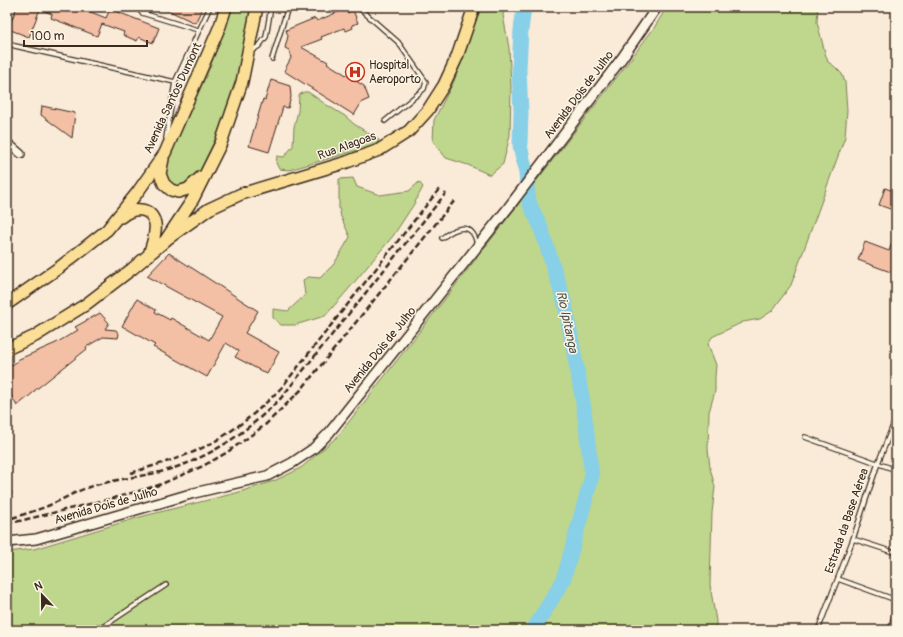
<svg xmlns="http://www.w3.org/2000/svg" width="903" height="637" viewBox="0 0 903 637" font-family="Pangolin,sans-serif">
	<rect width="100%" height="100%" fill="#faead8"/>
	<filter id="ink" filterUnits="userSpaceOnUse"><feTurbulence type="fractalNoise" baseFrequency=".025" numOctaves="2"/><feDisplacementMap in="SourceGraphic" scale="8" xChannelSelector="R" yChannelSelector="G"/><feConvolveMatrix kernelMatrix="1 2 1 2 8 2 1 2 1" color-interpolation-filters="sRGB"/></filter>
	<g filter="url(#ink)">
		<path fill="#bfd68d" stroke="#7d8056" d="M233 7H253L238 75 228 108 213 144 198 175 189 185 174 187 167 180 166 171 170 156 210 67Z
			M481 7H505L503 15 509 48 511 86 510 135 503 164 490 175 468 165 446 158 433 141 434 120 454 81Z
			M667 7H818L817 22 825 53 828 62 834 66 842 74 845 82 847 110 845 137 791 285 772 311 760 319 743 322 712 337 708 344 716 365 715 377V391L709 412 708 449 710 468 715 487 712 513 710 585 716 621V630H7V552L34 549 140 517 236 493 274 481 293 472 302 467 337 437 441 304 620 73 654 28Z
			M304 92H308L317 98 325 104 345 116 354 124 379 140 376 145 289 170 279 169 276 163 277 156 284 157 293 146 294 127 298 111 299 95Z
			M353 178 357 187 380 195 409 191 419 182 423 187 414 204 393 236 347 291 325 316 295 325H281L273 318V309L288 311 305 295 303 280 309 277 320 278 334 264 350 237 341 217 339 208V179Z"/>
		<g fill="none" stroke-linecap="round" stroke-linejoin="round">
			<path stroke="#87d0e8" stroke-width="15" d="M524 7 521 30 519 69 521 112 520 145 526 173 528 195 530 205 540 225 565 304 583 402 592 476 563 581 533 630"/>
		</g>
		<path fill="#f3bfa5" stroke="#3b2a1e" d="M17 7H78L106 18 110 9 159 28 153 43 139 37 137 41 123 35 124 32 102 24 97 36 51 18 52 14 40 9 29 37 8 29Z
			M161 7H203L195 23Z
			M345 9 347 13 353 10 358 23 352 25 353 28 346 31 344 28 321 37 322 39 301 47 328 62 327 63 364 86 369 99 362 102 354 115 284 71 291 58 289 50 285 48 288 36 286 30 315 18 317 21Z
			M271 80 290 86 291 97 288 108 283 107 269 152 249 146 263 99 265 100Z
			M42 106 75 113 72 138 41 115Z
			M885 188 896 192V211L879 205Z
			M895 234 896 274 858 260 865 242 889 251Z
			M169 253 258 311 245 333 279 352 267 374 235 357 239 351 226 343 207 377 153 347 155 345 122 326 137 299 156 310 155 312 170 320 171 318 209 340 222 317 147 276Z
			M100 313 109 323 105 329 116 330 119 334 118 338 103 337 86 347 87 349 34 391V392L17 406 7 388V368L18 361 17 360 56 343 78 330 75 327Z"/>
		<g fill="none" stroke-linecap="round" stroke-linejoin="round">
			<defs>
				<path id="service" d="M138 7 139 10 142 13 198 30
					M358 7 398 42 426 82 424 89 385 121
					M7 43 15 46 175 82
					M250 52 259 46 266 37 271 7
					M272 59 288 7
					M166 138 175 82 210 7
					M442 238C456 227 473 221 477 245
					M805 437 896 470
					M853 539 896 553
					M838 579 896 600
					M98 630 166 585
					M818 630 853 539 878 463 896 418
					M890 630 896 610"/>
				<path id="minor" d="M7 142 21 154"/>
				<path id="tertiary" d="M7 542 36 539 194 493 267 476 292 463 313 449 329 433 352 404 508 208 622 58 657 7"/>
				<path id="primary" d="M167 239 209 209 241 194 347 162 379 150 409 131 428 110 444 85 457 57 474 7"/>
				<path id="trunk" d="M163 159 160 174 164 184 171 190 178 192 188 189 201 177
					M121 217C133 207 150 206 155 223 155 226 156 227 155 230 155 238 151 247 149 255
					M7 304 60 267 107 230 137 193 165 153 220 26 226 7
					M7 349 35 336 85 305 132 269 165 241 193 199 221 143 242 82 257 7"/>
			</defs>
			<use href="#service" stroke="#3b2a1e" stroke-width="6"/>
			<use href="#minor" stroke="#3b2a1e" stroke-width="10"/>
			<use href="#tertiary" stroke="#3b2a1e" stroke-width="12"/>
			<use href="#primary" stroke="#3b2a1e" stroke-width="14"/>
			<use href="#trunk" stroke="#3b2a1e" stroke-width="14"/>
			<use href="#service" stroke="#fcf5e5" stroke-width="3.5"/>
			<use href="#minor" stroke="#fcf5e5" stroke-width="7"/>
			<use href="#tertiary" stroke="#fcf5e5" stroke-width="9"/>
			<use href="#primary" stroke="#fbdf96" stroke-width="11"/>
			<use href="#trunk" stroke="#fbdf96" stroke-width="11"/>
			<path stroke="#3b2a1e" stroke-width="2.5" stroke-dasharray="6 3" stroke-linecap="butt" d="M131 473C158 464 187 457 212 443 238 428 261 409 282 387L440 188
				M7 494 12 492
				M12 518C25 514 38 510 50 505 63 499 75 492 89 487 112 480 137 477 160 472 208 460 247 432 281 398L446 193
				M7 524 114 498 159 485 203 466 226 453 246 439 265 425 301 390 455 200"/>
		</g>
	</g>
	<defs>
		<symbol id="hospital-ring" viewBox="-11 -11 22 22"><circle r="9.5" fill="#fcf5e5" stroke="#c8321e" stroke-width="1.5"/><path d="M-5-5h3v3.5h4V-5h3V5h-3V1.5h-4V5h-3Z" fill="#c8321e"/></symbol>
	</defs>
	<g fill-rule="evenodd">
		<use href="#hospital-ring" x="344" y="61" width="22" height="22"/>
	</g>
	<g text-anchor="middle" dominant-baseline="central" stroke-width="3" stroke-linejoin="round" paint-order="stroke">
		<g font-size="12" fill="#3b2a1e" stroke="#fcf5e5" text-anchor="start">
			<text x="369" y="65">Hospital<tspan x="369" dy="14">Aeroporto</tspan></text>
		</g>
		<g font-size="12" fill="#3b2a1e" stroke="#fcf5e5">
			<text transform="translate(579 95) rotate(-53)">Avenida Dois de Julho</text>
			<text transform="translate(173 98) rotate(-65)">Avenida Santos Dumont</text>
			<text transform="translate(347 146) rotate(-20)">Rua Alagoas</text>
			<text transform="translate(380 350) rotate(-51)">Avenida Dois de Julho</text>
			<text transform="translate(106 506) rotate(-16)">Avenida Dois de Julho</text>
			<text transform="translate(847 521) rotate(-71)">Estrada da Base Aérea</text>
		</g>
		<g font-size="13" font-style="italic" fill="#4e5450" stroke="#fcf5e5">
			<text transform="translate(567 322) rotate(78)">Rio Ipitanga</text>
		</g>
	</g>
	<rect width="903" height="637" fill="none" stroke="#fcf5e5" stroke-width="24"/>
	<rect x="12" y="12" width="879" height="613" fill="none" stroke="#3b2a1e" stroke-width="1.5" filter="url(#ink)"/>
	<g transform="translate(42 595) rotate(338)" stroke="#fcf5e5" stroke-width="3" paint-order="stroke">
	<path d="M0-3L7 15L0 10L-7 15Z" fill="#3b2a1e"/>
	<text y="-6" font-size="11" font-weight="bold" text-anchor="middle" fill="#3b2a1e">N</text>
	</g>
	<path d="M24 40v6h123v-6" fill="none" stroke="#3b2a1e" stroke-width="2"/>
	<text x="30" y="40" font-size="12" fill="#3b2a1e" stroke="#fcf5e5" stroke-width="3" paint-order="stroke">100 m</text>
</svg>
